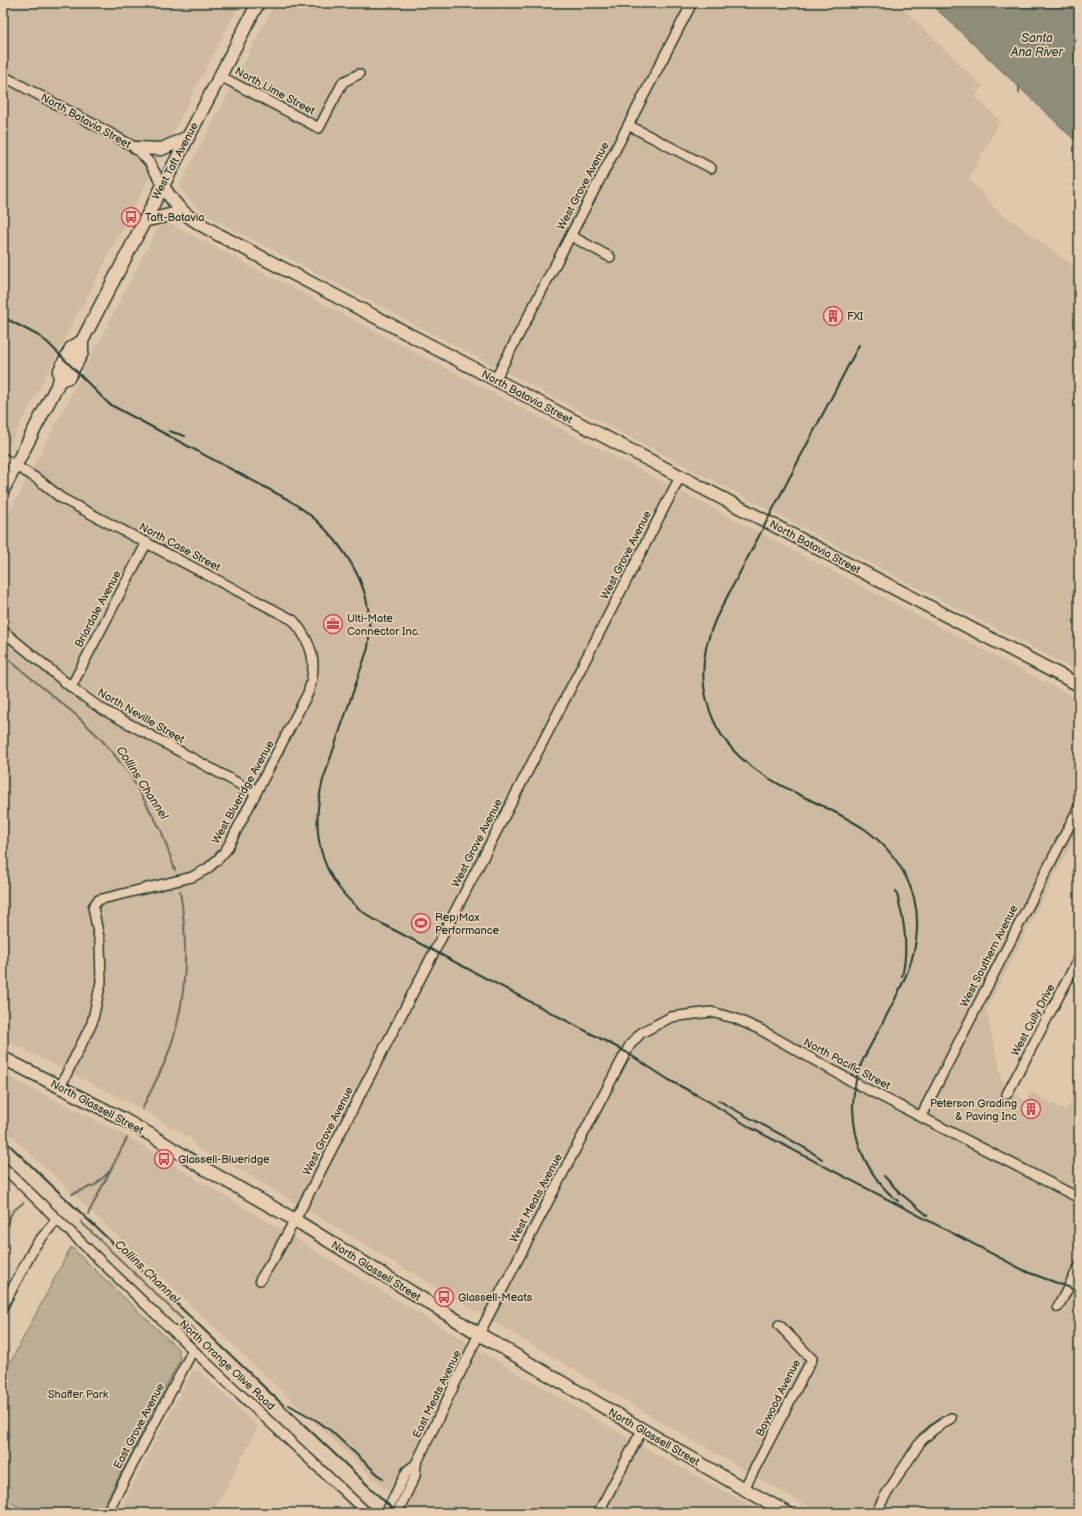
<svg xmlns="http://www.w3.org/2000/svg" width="1082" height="1516" viewBox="0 0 1082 1516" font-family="'Balsamiq Sans',sans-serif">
	<rect width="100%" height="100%" fill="#e0c8aa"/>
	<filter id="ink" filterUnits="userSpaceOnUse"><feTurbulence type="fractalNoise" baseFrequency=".025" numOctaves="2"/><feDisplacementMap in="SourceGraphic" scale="8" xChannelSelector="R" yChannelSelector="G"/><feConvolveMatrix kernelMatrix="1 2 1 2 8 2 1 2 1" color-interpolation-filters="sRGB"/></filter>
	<g filter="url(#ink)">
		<path fill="#cebb9f" d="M3 3H240L3 458Z
			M275 3H897L983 87 975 97 1000 121 969 179 995 208 1079 270V672L210 217 198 208 186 196 181 189 180 185Z
			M167 222 1079 700V829L986 1010 1008 1104 1014 1093 1026 1101 1031 1092 1066 1111 1079 1086V1513H822L793 1498 661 1422 227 1162H220L197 1148 191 1139 173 1128 132 1104 3 1039V525L159 226 163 223Z
			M3 1074 118 1131 489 1356 659 1456 765 1513H411L3 1128Z
			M192 1371H199L258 1427 213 1513H137L122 1505Z"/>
		<path fill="#bdaf94" stroke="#6e7664" d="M71 1247 178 1349 180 1359 100 1513H31L3 1499V1450L10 1436 3 1432V1377Z"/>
		<path fill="#8e8d78" stroke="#626d5d" d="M930 3H1067L1079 15V144Z"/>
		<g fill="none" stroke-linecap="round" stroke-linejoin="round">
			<path stroke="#626d5d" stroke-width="2" d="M1019 86V93
				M3 655 76 715 100 738 116 757 130 775 161 830 175 870
				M142 1109C150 1092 159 1076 166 1059 188 1004 189 948 180 891
				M72 1194 95 1185 110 1171
				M88 1214 127 1138
				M82 1221 81 1222 200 1336
				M3 1229 13 1211 23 1203"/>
			<defs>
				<path id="minor" d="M3 76 97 126 136 148 149 162 163 186
					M220 76 319 128 343 82 359 74
					M628 125 711 168
					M571 236 610 257
					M495 380 692 3
					M3 458 39 480 61 498 293 620C313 644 318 663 308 693L233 837 226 850 219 858 207 869 192 877 98 900 93 907 100 943 101 982 92 1023 60 1087
					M3 631 71 687 100 708 256 793
					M71 687 147 542
					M1007 1094 1079 958
					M921 1116 1079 807
					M3 1167 193 1350 367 1513
					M260 1280 274 1258 303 1205 680 477
					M3 1306 35 1246 57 1219
					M1058 1307 1079 1267
					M744 1489 812 1359 779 1325
					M3 1510 9 1513
					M107 1513 193 1350
					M386 1513 407 1471 416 1464
					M397 1513 415 1476 416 1464 479 1334 624 1056 630 1045 641 1033 671 1017 711 1012 734 1018 759 1029 855 1083 1079 1198
					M598 1513 642 1430
					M876 1513 885 1496 921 1441 933 1430 951 1418"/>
				<path id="major" d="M136 148 162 149 188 137
					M163 186C180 214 191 219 219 235L1079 685
					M144 221 182 212
					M60 380 69 377 82 353V341
					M3 490 60 380 59 372 71 348 82 341 258 3
					M3 1058 121 1118 151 1135 200 1166 295 1220 479 1334 744 1489 788 1513"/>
			</defs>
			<use href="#minor" stroke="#1f3d34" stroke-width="12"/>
			<use href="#major" stroke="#1f3d34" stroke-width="15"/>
			<use href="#minor" stroke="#e8ceaf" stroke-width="9"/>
			<use href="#major" stroke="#e8ceaf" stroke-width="12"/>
			<path stroke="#1f3d34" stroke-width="2" d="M3 317 39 336 47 342 109 404 287 499C306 510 321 523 335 540 362 574 374 605 368 648L323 780C308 838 323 888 375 920L626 1052 669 1080 708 1101 751 1128 1027 1272 1079 1291
				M859 345 716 618C704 645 699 672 707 701 726 779 808 791 866 830 890 848 906 869 914 898 927 950 898 993 875 1037 870 1047 864 1056 860 1067 850 1094 851 1126 862 1153 869 1170 882 1189 898 1201
				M169 431 185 436
				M896 891C904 919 909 947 902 976
				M718 1100C752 1121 789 1136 822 1159
				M3 1139 397 1513
				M884 1176 900 1193 927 1215
				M289 1405 319 1422 331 1431 383 1479"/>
		</g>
	</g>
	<defs>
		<symbol id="bus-ring" viewBox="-11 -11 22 22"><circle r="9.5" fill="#e8ceaf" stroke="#d1495b" stroke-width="1.5"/><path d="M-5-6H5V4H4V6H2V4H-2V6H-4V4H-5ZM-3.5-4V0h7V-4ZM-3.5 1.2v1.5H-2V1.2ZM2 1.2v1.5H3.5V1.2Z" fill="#d1495b"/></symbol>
		<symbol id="building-ring" viewBox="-11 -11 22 22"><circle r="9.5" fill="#e8ceaf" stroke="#d1495b" stroke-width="1.5"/><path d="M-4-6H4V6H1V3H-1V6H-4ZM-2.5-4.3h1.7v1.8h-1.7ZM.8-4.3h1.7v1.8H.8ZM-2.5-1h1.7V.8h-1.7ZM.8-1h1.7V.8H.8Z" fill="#d1495b"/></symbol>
		<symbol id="office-ring" viewBox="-11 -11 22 22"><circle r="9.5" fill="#e8ceaf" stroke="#d1495b" stroke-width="1.5"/><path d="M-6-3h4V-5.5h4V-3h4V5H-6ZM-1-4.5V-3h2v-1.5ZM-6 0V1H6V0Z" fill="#d1495b"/></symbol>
		<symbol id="stadium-ring" viewBox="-11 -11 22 22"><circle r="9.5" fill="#e8ceaf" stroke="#d1495b" stroke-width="1.5"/><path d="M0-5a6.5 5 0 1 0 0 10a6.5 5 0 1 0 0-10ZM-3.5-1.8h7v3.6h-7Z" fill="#d1495b"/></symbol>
	</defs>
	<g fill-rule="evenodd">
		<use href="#bus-ring" x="120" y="206" width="22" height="22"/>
		<use href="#building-ring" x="822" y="305" width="22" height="22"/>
		<use href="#office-ring" x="322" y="613" width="22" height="22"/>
		<use href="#stadium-ring" x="410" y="912" width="22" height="22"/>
		<use href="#building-ring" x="1020" y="1098" width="22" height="22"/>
		<use href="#bus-ring" x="153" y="1148" width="22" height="22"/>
		<use href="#bus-ring" x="433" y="1286" width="22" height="22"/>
	</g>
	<g text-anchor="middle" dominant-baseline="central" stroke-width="3.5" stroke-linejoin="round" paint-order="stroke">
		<g font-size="11" fill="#1f3d34" stroke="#e8ceaf">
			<text transform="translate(275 91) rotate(28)">North Lime Street</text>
			<text transform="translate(86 121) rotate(29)">North Batavia Street</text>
			<text transform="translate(175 161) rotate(-62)">West Taft Avenue</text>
			<text transform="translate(583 186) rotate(-62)">West Grove Avenue</text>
			<text transform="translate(527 397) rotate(28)">North Batavia Street</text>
			<text transform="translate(180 547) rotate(28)">North Case Street</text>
			<text transform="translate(815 547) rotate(28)">North Batavia Street</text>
			<text transform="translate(626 555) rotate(-63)">West Grove Avenue</text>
			<text transform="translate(98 609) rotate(-62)">Briardale Avenue</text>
			<text transform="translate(141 716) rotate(30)">North Neville Street</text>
			<text transform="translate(243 792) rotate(-61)">West Blueridge Avenue</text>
			<text transform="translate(477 843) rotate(-63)">West Grove Avenue</text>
			<text transform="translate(989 956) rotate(-63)">West Southern Avenue</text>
			<text transform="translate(1033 1020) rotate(-62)">West Cully Drive</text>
			<text transform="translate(847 1064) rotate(28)">North Pacific Street</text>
			<text transform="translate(97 1107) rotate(28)">North Glassell Street</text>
			<text transform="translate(328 1131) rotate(-63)">West Grove Avenue</text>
			<text transform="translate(536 1198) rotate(-62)">West Meats Avenue</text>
			<text transform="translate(376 1271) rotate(32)">North Glassell Street</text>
			<text transform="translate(227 1365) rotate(43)">North Orange Olive Road</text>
			<text transform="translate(437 1394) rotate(-64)">East Meats Avenue</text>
			<text transform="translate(778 1398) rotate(-63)">Baywood Avenue</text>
			<text transform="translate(139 1426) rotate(-62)">East Grove Avenue</text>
			<text transform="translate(654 1437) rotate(30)">North Glassell Street</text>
		</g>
		<g font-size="11" fill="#1f3d34" stroke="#e8ceaf" text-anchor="start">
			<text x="145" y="217">Taft-Batavia</text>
			<text x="847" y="316">FXI</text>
			<text x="347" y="618">Ulti-Mate<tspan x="347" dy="13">Connector Inc.</tspan></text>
			<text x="435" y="917">Rep Max<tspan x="435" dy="13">Performance</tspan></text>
			<text x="1017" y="1103" text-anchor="end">Peterson Grading<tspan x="1017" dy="13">&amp; Paving Inc</tspan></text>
			<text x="178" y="1159">Glassell-Blueridge</text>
			<text x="458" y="1297">Glassell-Meats</text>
		</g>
		<g font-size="11" fill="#2f483e" stroke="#e8ceaf">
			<text x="78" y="1394">Shaffer Park</text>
		</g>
		<g font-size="12" font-style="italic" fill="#2a453b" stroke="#e8ceaf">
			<text x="1037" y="38">Santa<tspan x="1037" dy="14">Ana River</tspan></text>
			<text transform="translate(142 783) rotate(57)">Collins Channel</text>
			<text transform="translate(147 1272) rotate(44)">Collins Channel</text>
		</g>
	</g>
	<rect width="1082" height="1516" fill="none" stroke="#e8ceaf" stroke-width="16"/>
	<rect x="8" y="8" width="1066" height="1500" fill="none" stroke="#1f3d34" stroke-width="1.5" filter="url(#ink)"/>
</svg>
